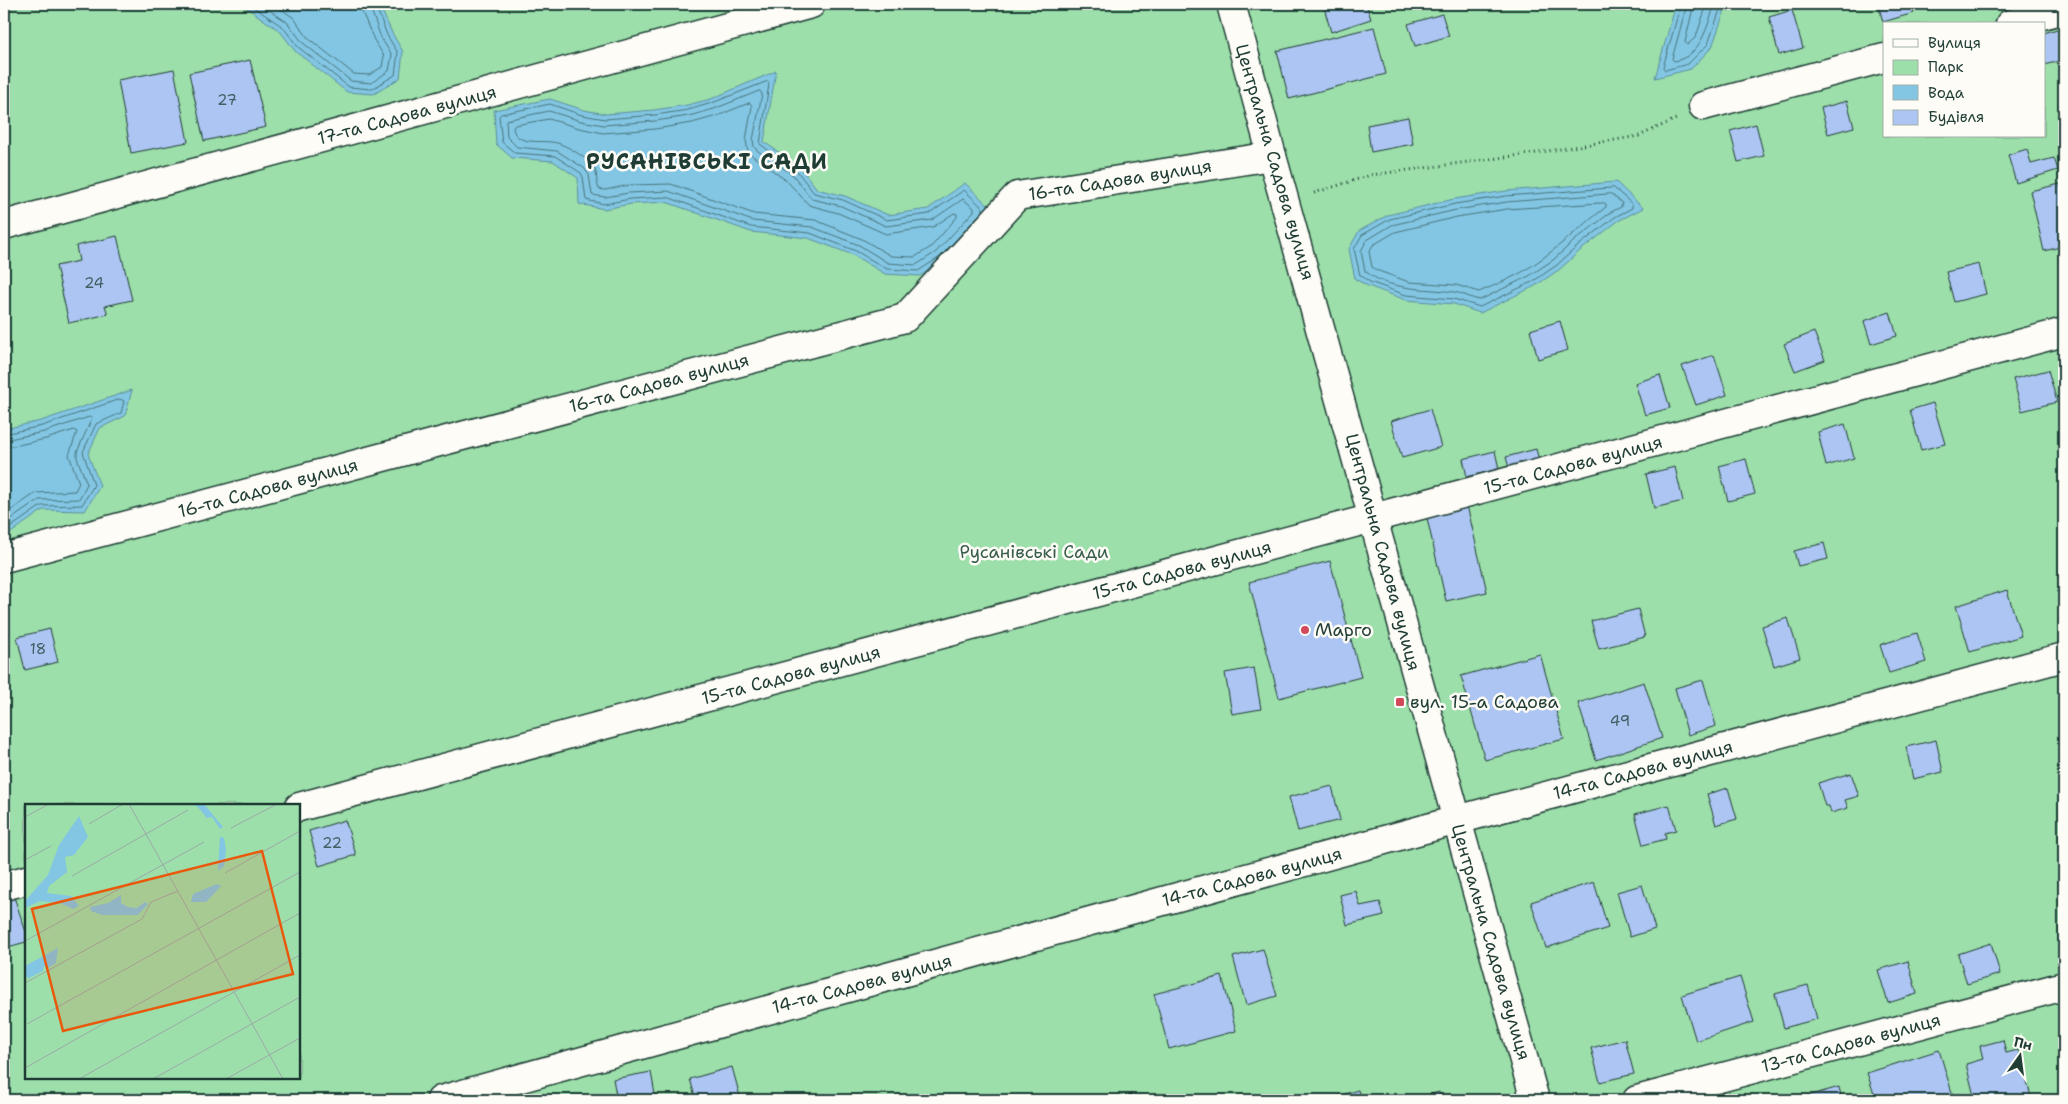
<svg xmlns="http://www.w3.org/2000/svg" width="2068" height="1104" viewBox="0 0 2068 1104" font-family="'Shantell Sans',sans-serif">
	<rect width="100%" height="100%" fill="#edf1f6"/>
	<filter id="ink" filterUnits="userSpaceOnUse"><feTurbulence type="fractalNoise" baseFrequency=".02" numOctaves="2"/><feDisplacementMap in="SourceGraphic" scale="10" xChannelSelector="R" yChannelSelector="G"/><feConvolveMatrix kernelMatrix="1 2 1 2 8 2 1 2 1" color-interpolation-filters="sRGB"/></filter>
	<g filter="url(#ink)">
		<path fill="#9cdfaa" stroke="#5e8e6f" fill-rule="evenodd" d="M4 4H2064V1100H4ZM1884 24H2044V136H1884ZM26 805H299V1078H26Z"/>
		<path fill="#83c6e4" stroke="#5b8f9e" d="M235 4H379L392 33 403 52 400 78 374 94 347 92 295 51 280 31 244 6Z
			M1676 4H1727L1712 47 1691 69 1655 78Z
			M776 71 764 142 800 167 817 189 845 196 888 215 928 209 965 183 992 209 944 261 920 276 885 274 853 255 808 238 751 232 666 202 631 204 604 209 579 204 578 178 553 161 512 158 496 144 494 110 550 99 584 110 606 114 654 110 687 105 711 99Z
			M1616 182 1643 208 1618 221 1581 250 1560 269 1535 286 1480 313 1454 304 1406 300 1368 286 1355 279 1349 249 1359 231 1388 215 1454 199 1506 191Z
			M132 390 125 416 100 428 88 454 100 486 85 511 43 510 5 537 4 429 41 421Z"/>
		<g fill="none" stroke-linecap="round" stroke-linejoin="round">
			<path stroke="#47747a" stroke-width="1" d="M249 4 283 27 298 47 349 87 372 89 395 75 398 53 387 35 375 4
				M260 4 287 22 303 43 351 81 371 83 389 71 392 55 381 38 369 4
				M274 4 294 18 308 38 354 74 369 75 382 67 384 56 374 40 362 12 361 4
				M1681 4 1663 67 1665 70 1688 64 1708 44 1722 4
				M1687 4 1672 59 1674 61C1701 57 1707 26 1715 4
				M1694 4 1685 42 1687 45 1696 37 1707 4
				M760 91 762 94 753 140 754 147 758 151 793 175 812 199 841 206 886 226 932 220 963 199 974 208V211L936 252 916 265 888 263 859 245 812 227 753 221 668 191 629 193 605 197 592 195 589 175 584 168 557 151 517 147 507 137 506 120 549 111 581 121 604 125 655 121 689 116 714 109Z
				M750 103 752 106 746 140 748 152 754 157 787 181 809 205 838 213 886 234 933 227 954 213 957 214V217L931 247 915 257 891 256 862 239 815 220 754 214 671 184 630 185 605 190 599 189C595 181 599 171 591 164 583 156 568 146 557 143 543 139 516 147 513 128L515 125 549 119 579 128 603 133 655 129 692 123 717 116Z
				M1614 188 1632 204V208L1615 217 1578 246 1557 265 1532 282 1480 307 1454 299 1406 295 1370 282 1360 275 1354 249 1362 235 1390 219 1455 204 1506 196Z
				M1611 194 1622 203 1621 207 1611 212 1574 241 1553 260 1529 276 1480 300C1471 299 1463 293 1454 292 1425 288 1389 291 1365 271L1361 251 1367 240 1392 225 1456 210 1507 202Z
				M1604 203 1606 204V207C1580 227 1555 251 1527 269 1513 278 1495 285 1479 292L1456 285 1409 282 1376 270 1372 267 1369 252 1373 245 1395 232 1457 217 1507 209Z
				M982 212 940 257 918 271 887 269 856 251 810 233 751 227 667 197 630 199 604 204 586 200 583 177 581 173 555 156 515 153 502 142 499 116 501 114 550 104 582 115 605 119 655 115 688 110 712 103 768 81 769 84 760 144 797 171 814 193 843 200 887 220 929 214 964 190 983 208V211
				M4 434 42 426 120 399 124 401 121 413 96 424 83 452 94 485 82 505 41 506 4 532
				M4 440 44 432 89 417 92 418 77 452V458L87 484 79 499 39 500 4 524
				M4 448 46 439 74 430 77 432 69 455 79 483 75 491 36 493 4 515"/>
		</g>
		<path fill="#acc5f2" stroke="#1f3d34" d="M1323 4H1366L1371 19 1331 32Z
			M1878 4H1912L1914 13 1883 22Z
			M1792 10 1803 48 1779 55 1769 17Z
			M1442 14 1449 36 1415 46 1408 24Z
			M1374 27 1386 74 1289 99 1277 51Z
			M2064 27V60L2044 65V33Z
			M250 60 266 127 204 141 189 73Z
			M174 69 188 142 131 153 118 80Z
			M1847 101 1854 127 1828 134 1821 108Z
			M1408 117 1413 144 1371 152 1367 125Z
			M1756 124 1764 156 1738 162 1730 131Z
			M2027 149 2031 164 2054 158 2058 170 2016 183 2008 155Z
			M2060 184 2064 201V246L2044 251 2030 191Z
			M117 236 132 300 105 306 108 314 69 323 56 266 79 261 76 246Z
			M1979 264 1986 294 1954 302 1946 272Z
			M1890 312 1897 336 1871 344 1864 321Z
			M1560 321 1568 350 1538 359 1530 330Z
			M1814 332 1825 360 1795 371 1784 344Z
			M1714 355 1727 395 1696 405 1682 366Z
			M2048 370 2057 402 2022 411 2013 379Z
			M1660 375 1670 408 1645 415 1635 383Z
			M1933 403 1945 444 1921 450 1910 410Z
			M1430 409 1441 447 1402 458 1391 421Z
			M1845 424 1854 458 1826 466 1818 432Z
			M1536 449 1540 464 1510 472 1506 457Z
			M1495 451 1499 469 1467 477 1463 459Z
			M1746 459 1755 494 1728 501 1719 466Z
			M1675 467 1683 501 1654 508 1646 474Z
			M1467 505 1487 592 1446 601 1426 514Z
			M1824 543 1828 559 1798 566 1794 551Z
			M1330 561 1361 677 1279 698 1249 582Z
			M2007 590 2021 636 1970 652 1956 606Z
			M1638 609 1645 637 1599 649 1591 621Z
			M1788 618 1800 658 1774 666 1762 626Z
			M50 629 58 662 25 670 17 637Z
			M1917 633 1926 662 1889 673 1880 645Z
			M1540 654 1564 739 1485 760 1461 676Z
			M1254 668 1261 709 1232 714 1225 673Z
			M1703 680 1716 726 1688 735 1675 688Z
			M1644 682 1662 738 1596 760 1578 703Z
			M1936 740 1943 772 1913 779 1906 747Z
			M1851 773 1859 796 1845 800 1848 808 1831 813 1829 806H1825L1818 783Z
			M1332 786 1340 820 1298 831 1289 797Z
			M1728 788 1737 819 1716 825 1707 794Z
			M1669 805 1676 830 1665 833 1666 839 1643 845 1635 814Z
			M345 820 356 855 319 866 309 831Z
			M1594 882 1608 928 1546 948 1531 902Z
			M1642 885 1655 929 1630 937 1617 892Z
			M1356 891 1360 906 1380 902 1384 916 1347 925 1340 895Z
			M13 894 26 932V942L4 948V896Z
			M1991 943 2000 974 1967 984 1958 954Z
			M1263 949 1277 996 1246 1005 1233 957Z
			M1908 961 1917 994 1888 1003 1878 970Z
			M1222 976 1236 1031 1169 1049 1154 994Z
			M1740 977 1754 1022 1696 1041 1682 995Z
			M1808 985 1817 1019 1784 1028 1775 994Z
			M1625 1039 1634 1074 1600 1082 1591 1048Z
			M2003 1040 2006 1053 2018 1050 2032 1100H1975L1966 1064 1983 1059 1980 1046Z
			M1939 1050 1953 1096 1939 1100H1876L1867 1073Z
			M732 1067 741 1100H696L690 1079Z
			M651 1072 656 1100H617L613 1079Z
			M1839 1087 1842 1100H1801V1098Z
			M1358 1090 1361 1100H1324Z
			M1439 1092 1441 1100H1410Z
			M1132 1094 1133 1100H1110Z
			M582 1095 584 1100H562Z"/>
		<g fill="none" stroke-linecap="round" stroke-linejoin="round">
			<defs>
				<path id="street" d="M2010 24 2064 9
					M1703 106 1884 58
					M4 225 811 4
					M4 558 905 318 1017 196 1272 156
					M299 807 2064 332
					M4 886 26 880
					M441 1100 1457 820 2064 657
					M1637 1100 2064 986"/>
				<path id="secondary" d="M1231 4 1272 156 1535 1100"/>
			</defs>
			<use href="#street" stroke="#1f3d34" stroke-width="31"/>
			<use href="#secondary" stroke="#1f3d34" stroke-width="31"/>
			<path stroke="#1f3d34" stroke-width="3" stroke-dasharray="1 4" stroke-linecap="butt" d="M1314 193 1371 175 1536 153 1639 136 1676 119"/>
			<use href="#street" stroke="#fdfcf7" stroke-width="28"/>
			<use href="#secondary" stroke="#fdfcf7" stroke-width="28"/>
		</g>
	</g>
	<g fill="#d1495b" stroke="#fdfcf7" stroke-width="2">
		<circle cx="1305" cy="630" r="5"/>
		<rect x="1395" y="697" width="10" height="10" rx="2.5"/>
	</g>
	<g text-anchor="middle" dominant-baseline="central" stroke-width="5" stroke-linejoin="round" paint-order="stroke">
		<g font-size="15" fill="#425f64">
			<text x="227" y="100">27</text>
			<text x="94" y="283">24</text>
			<text x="38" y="649">18</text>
			<text x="1620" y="721">49</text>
			<text x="332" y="843">22</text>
		</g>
		<g font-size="18" fill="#1f3d34" stroke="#fdfcf7">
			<text transform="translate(407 115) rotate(-15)">17-та Садова вулиця</text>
			<text transform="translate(1275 162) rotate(74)">Центральна Садова вулиця</text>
			<text transform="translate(1120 180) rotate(-9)">16-та Садова вулиця</text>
			<text transform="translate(659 383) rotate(-15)">16-та Садова вулиця</text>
			<text transform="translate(1573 465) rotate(-15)">15-та Садова вулиця</text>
			<text transform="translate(268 488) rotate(-15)">16-та Садова вулиця</text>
			<text transform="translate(1383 552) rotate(75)">Центральна Садова вулиця</text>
			<text transform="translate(1182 570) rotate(-15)">15-та Садова вулиця</text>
			<text transform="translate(791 675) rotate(-15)">15-та Садова вулиця</text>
			<text transform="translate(1643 770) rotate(-15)">14-та Садова вулиця</text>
			<text transform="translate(1252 877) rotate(-15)">14-та Садова вулиця</text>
			<text transform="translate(1491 942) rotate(74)">Центральна Садова вулиця</text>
			<text transform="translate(862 984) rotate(-15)">14-та Садова вулиця</text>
			<text transform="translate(1851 1043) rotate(-15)">13-та Садова вулиця</text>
		</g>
		<g font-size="18" fill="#385d4c" stroke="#fdfcf7">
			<text x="1034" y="552">Русанівські Сади</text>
		</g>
		<g font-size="18" fill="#1f3d34" stroke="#fdfcf7" text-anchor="start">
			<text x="1315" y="630">Марго</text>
			<text x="1410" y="702">вул. 15-а Садова</text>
		</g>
		<g font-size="22" font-weight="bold" letter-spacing="1" fill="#1f3d34" stroke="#fdfcf7">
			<text x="707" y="161">РУСАНІВСЬКІ САДИ</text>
		</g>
	</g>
	<g transform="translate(25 804)">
		<rect width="275" height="275" fill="#edf1f6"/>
		<path d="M0 0H275V275H0Z" fill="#9cdfaa"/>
		<path d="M164 0H179L198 23 195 25 187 13 182 14 172 2ZM54 12 63 33 49 51 40 53 42 68 24 82 22 89 46 92 54 102 48 105 35 99 15 97 0 104V97L23 71 34 41ZM195 33 199 34 201 46 199 62 193 67ZM192 80 196 82 181 98H166L168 90ZM96 91V99L103 103 112 104 120 98 123 100 113 111H77L66 107 65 103 83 99ZM33 144 31 159 23 164 19 162 18 167 4 174 0 172V162Z" fill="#83c6e4"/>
		<path fill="none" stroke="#9ba9a8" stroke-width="1" d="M104 0 258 275M0 13 24 0M64 20 98 0M206 24 252 0M0 56 26 42M200 69 275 27M47 72 163 6M0 137 179 38M0 179 117 115 126 98 153 87M2 220 275 68M0 264 275 109M54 275 275 151M128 275 275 193M201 275 275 234"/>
		<path fill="#e8590c" fill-opacity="0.15" stroke="#e8590c" stroke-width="2.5" d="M237 47 268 170 38 227 7 105Z"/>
		<rect width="275" height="275" fill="none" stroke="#1f3d34" stroke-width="2.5"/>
	</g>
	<rect width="2068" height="1104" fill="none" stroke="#fdfcf7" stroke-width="20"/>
	<rect x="10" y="10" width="2048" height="1084" fill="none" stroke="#1f3d34" stroke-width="2" filter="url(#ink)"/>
	<rect x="1883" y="22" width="162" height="115" fill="#fdfcf7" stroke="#a4b0a9"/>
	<rect x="1893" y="39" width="25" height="8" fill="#fdfcf7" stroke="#a4b0a9"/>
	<text x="1928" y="48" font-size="15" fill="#1f3d34">Вулиця</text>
	<rect x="1893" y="60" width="25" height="15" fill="#9cdfaa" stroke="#a4b0a9"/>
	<text x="1928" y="72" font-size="15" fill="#1f3d34">Парк</text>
	<rect x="1893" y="85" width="25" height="15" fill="#83c6e4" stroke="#a4b0a9"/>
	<text x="1928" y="98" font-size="15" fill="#1f3d34">Вода</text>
	<rect x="1893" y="110" width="25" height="15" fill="#acc5f2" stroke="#a4b0a9"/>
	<text x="1928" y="122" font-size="15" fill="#1f3d34">Будівля</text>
	<g transform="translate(2020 1056) rotate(14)" stroke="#fdfcf7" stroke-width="4" paint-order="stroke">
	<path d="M0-4L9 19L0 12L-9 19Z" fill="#1f3d34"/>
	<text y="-8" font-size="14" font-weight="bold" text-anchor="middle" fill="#1f3d34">Пн</text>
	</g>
</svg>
